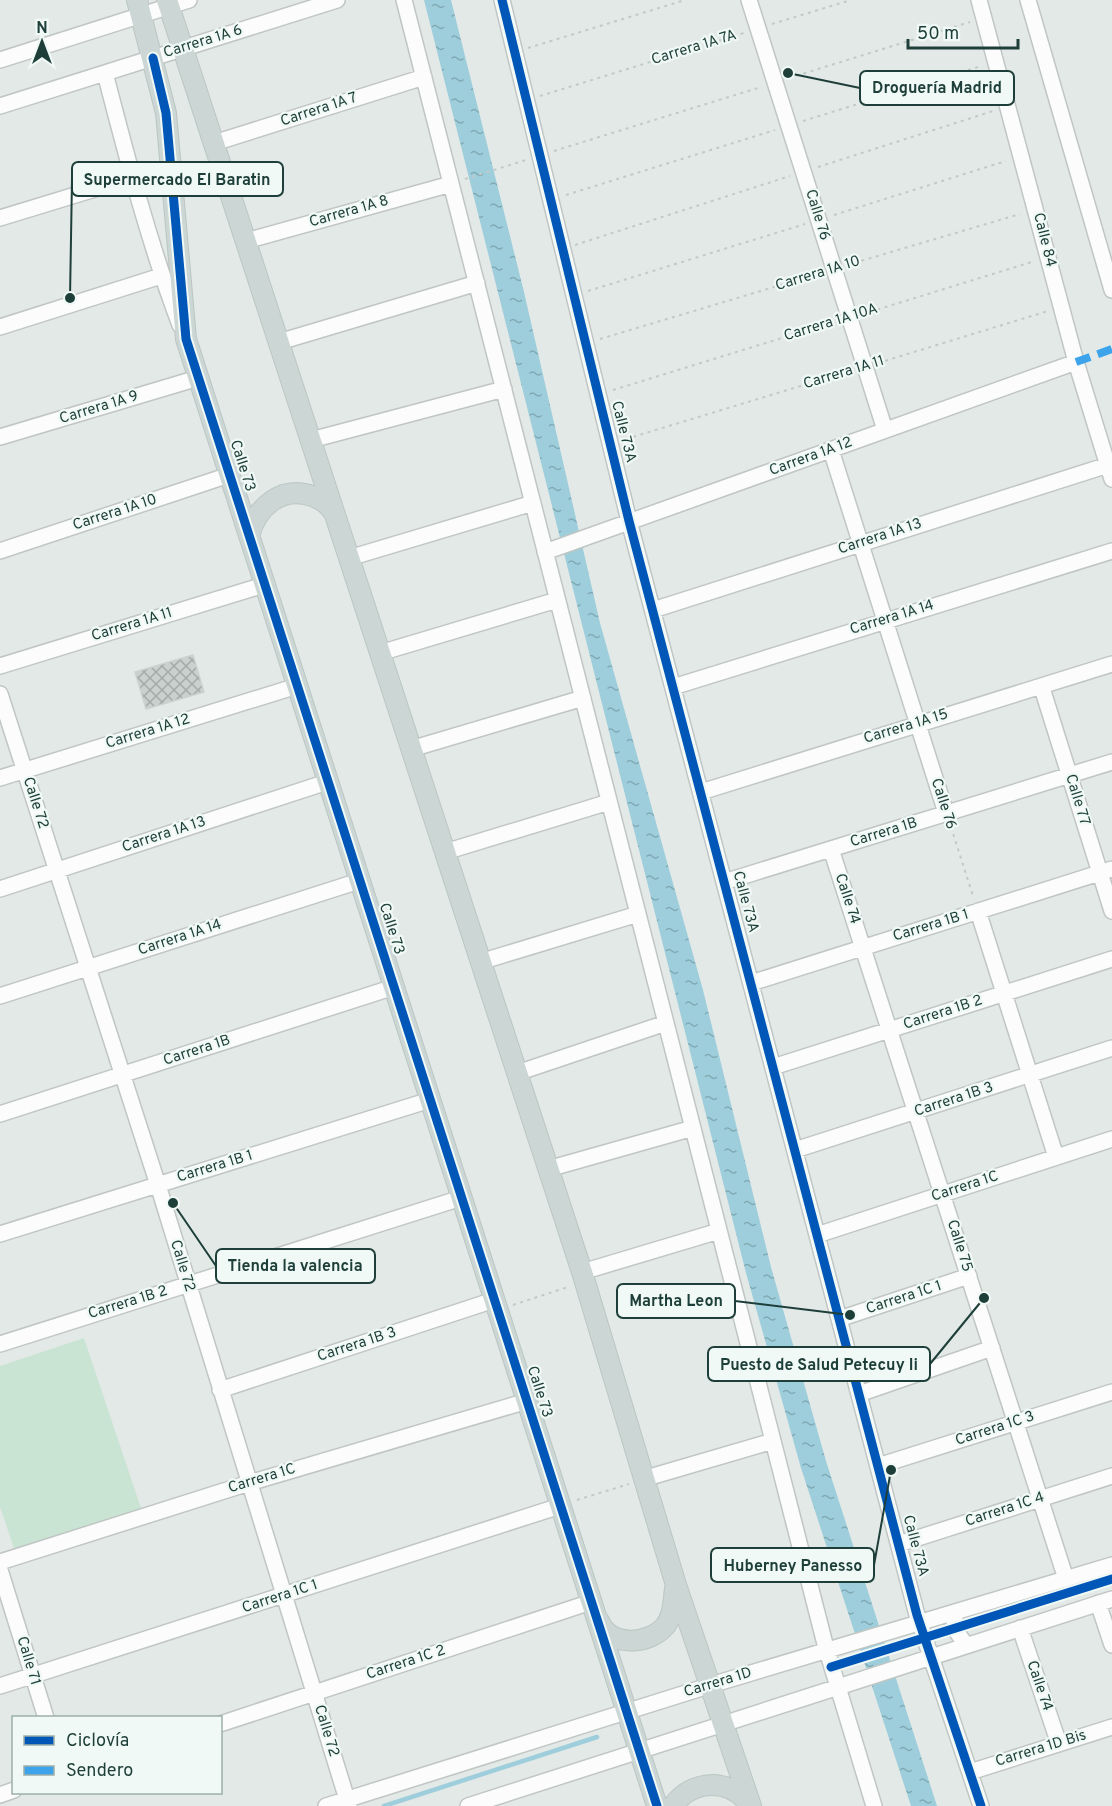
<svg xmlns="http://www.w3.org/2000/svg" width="1112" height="1806" viewBox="0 0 1112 1806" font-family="Overpass,sans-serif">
	<defs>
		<pattern id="water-ripples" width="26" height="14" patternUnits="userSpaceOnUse" patternTransform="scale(1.5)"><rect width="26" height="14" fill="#9ecedc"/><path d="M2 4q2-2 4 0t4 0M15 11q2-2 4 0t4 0" fill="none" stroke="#80a9b3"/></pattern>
		<pattern id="building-cross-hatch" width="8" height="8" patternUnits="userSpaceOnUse" patternTransform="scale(1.5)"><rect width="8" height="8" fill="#cad0ce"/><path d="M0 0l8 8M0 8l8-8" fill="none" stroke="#a3aaa8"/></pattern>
	</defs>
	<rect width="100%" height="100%" fill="#e3e9e7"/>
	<path fill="#cae4d4" d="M84 1338 142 1511 16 1554 0 1507V1366Z"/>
	<path fill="url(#water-ripples)" d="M424 0H451L524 292 600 623 703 990 771 1267 826 1461 937 1806H911L801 1468 746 1273Z"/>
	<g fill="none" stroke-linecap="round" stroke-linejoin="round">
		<path stroke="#9ecedc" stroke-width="4.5" d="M384 1806 597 1737"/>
	</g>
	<path fill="url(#building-cross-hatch)" stroke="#cbd2d0" stroke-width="1.5" d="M193 655 204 692 146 709 135 672Z"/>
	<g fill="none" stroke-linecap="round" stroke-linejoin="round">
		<defs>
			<path id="minor" d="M404 0 825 1644 874 1806
				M502 0 629 521 917 1615 981 1806
				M749 0 885 430
				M979 0 1076 362 1112 479
				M1028 0 1112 290
				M0 60 189 0
				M105 73C127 158 149 243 180 325
				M0 106 337 0
				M214 143 424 77
				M0 218 131 178
				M246 241 451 184
				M0 327 161 276
				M279 342 477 283
				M0 437 198 378
				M311 440 504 389
				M831 450 946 813
				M0 551 229 475
				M545 552 1076 362
				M349 558 533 503
				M653 610 1108 465
				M380 653 557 600
				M0 666 264 585
				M673 687 1112 551
				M1042 688 1112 911
				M0 694 158 1185 349 1806
				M411 749 583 698
				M0 778 297 686
				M701 792 1112 664
				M831 849 1066 1579
				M445 852 609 802
				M724 882 1112 762
				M0 889 327 782
				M978 911 1056 1157
				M480 962 638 914
				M751 983 1112 869
				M0 996 359 881
				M773 1067 1112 959
				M517 1073 666 1023
				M0 1114 394 987
				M795 1150 1112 1048
				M548 1169 693 1128
				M0 1234 430 1100
				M817 1235 1112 1139
				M582 1272 719 1231
				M839 1319 969 1276
				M0 1344 461 1198
				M220 1390 494 1300
				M859 1394 992 1348
				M878 1466 1112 1392
				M643 1479 773 1441
				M899 1544 1112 1476
				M0 1562 249 1483 527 1401
				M0 1570 46 1718
				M1098 1603 1112 1645
				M955 1614 954 1628 966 1645
				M1020 1628 1059 1744
				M0 1686 560 1506
				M220 1724 591 1602
				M970 1772 1112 1727
				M0 1795 14 1790
				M326 1806 721 1682 1112 1565
				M468 1806 1112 1599"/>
			<path id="major" d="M137 0 166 113 186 339 657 1806
				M167 0 582 1272 676 1585 751 1806
				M249 536C256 508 281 485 312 496 321 499 329 504 334 513
				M599 1621C610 1648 650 1645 666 1625 674 1613 673 1602 675 1589
				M673 1806C692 1779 729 1778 749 1804"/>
		</defs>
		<use href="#minor" stroke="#c0c6c4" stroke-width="18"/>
		<use href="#major" stroke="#bbc6c3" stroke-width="22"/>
		<path stroke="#c0cac7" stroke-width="2" stroke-dasharray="3 4.5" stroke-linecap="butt" d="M772 24 851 0
			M528 48 685 0
			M789 78 970 22
			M540 96 744 33
			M803 121 981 66
			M554 151 761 87
			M818 167 993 111
			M465 179 526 160
			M566 195 775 130
			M834 215 1006 161
			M575 245 790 176
			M847 265 1020 214
			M588 291 805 224
			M863 314 1035 261
			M600 339 821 273
			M878 363 1048 311
			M613 390 834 322
			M626 439 850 371
			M951 827 973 896
			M513 1305 568 1287
			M577 1500 629 1484"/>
		<use href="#minor" stroke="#fbfcfb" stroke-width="15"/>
		<use href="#major" stroke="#ccd6d4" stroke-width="20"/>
		<path stroke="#3da4ec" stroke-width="8" stroke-dasharray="15 8" stroke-linecap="butt" d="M1076 362 1112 349"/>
		<defs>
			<path id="cycleway" d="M502 0 629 521 917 1615 981 1806
				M153 58 166 113 186 339 657 1806
				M831 1667 1112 1579"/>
		</defs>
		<use href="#cycleway" stroke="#f0f9f5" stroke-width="13"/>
		<use href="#cycleway" stroke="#0057b8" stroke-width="9"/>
	</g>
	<g text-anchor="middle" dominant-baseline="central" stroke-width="4.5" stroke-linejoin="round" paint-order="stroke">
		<g font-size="15" fill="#1e3f39" stroke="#f0f9f5">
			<text transform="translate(203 42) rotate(-17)">Carrera 1A 6</text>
			<text transform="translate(694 48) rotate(-17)">Carrera 1A 7A</text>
			<text transform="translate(319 110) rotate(-18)">Carrera 1A 7</text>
			<text transform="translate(349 212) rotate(-16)">Carrera 1A 8</text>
			<text transform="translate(817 215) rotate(73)">Calle 76</text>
			<text transform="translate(1044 240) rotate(76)">Calle 84</text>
			<text transform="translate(818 274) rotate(-17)">Carrera 1A 10</text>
			<text transform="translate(831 323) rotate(-17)">Carrera 1A 10A</text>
			<text transform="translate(844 373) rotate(-17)">Carrera 1A 11</text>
			<text transform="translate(99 408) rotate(-17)">Carrera 1A 9</text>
			<text transform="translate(623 432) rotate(76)">Calle 73A</text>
			<text transform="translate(811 457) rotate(-20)">Carrera 1A 12</text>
			<text transform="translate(242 466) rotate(72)">Calle 73</text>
			<text transform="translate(115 513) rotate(-18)">Carrera 1A 10</text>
			<text transform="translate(880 537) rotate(-18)">Carrera 1A 13</text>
			<text transform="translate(892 618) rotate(-17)">Carrera 1A 14</text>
			<text transform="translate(132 625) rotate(-17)">Carrera 1A 11</text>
			<text transform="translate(906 727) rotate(-17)">Carrera 1A 15</text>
			<text transform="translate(148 732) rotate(-17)">Carrera 1A 12</text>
			<text transform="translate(1077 800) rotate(73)">Calle 77</text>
			<text transform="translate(35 803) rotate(72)">Calle 72</text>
			<text transform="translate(943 804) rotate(72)">Calle 76</text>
			<text transform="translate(884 833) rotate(-17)">Carrera 1B</text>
			<text transform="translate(164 835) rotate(-18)">Carrera 1A 13</text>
			<text transform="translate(847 899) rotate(72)">Calle 74</text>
			<text transform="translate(745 902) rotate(75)">Calle 73A</text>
			<text transform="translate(931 926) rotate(-17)">Carrera 1B 1</text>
			<text transform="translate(391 929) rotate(72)">Calle 73</text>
			<text transform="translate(180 938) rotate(-18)">Carrera 1A 14</text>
			<text transform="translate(943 1013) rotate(-18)">Carrera 1B 2</text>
			<text transform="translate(197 1051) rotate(-18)">Carrera 1B</text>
			<text transform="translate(954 1100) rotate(-18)">Carrera 1B 3</text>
			<text transform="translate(215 1167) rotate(-17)">Carrera 1B 1</text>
			<text transform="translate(965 1187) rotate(-18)">Carrera 1C</text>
			<text transform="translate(959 1246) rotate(72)">Calle 75</text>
			<text transform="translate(182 1266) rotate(73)">Calle 72</text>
			<text transform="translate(904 1298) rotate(-18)">Carrera 1C 1</text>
			<text transform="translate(128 1303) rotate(-17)">Carrera 1B 2</text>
			<text transform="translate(357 1345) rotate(-18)">Carrera 1B 3</text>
			<text transform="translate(539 1392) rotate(72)">Calle 73</text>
			<text transform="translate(995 1429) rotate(-18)">Carrera 1C 3</text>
			<text transform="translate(262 1479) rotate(-17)">Carrera 1C</text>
			<text transform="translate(1005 1510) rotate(-18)">Carrera 1C 4</text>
			<text transform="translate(915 1546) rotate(75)">Calle 73A</text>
			<text transform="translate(280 1597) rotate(-18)">Carrera 1C 1</text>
			<text transform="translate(28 1661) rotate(73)">Calle 71</text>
			<text transform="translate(406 1663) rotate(-18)">Carrera 1C 2</text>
			<text transform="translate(718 1683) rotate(-17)">Carrera 1D</text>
			<text transform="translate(1039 1686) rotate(71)">Calle 74</text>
			<text transform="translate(326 1731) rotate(73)">Calle 72</text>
			<text transform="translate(1041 1749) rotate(-17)">Carrera 1D Bis</text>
		</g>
	</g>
	<path fill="none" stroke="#1e3f39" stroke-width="2" d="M788 73L860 88M70 298L72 179M173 1203L216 1266M850 1315L735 1301M984 1298L930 1364M891 1470L874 1565"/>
	<g fill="#1e3f39" stroke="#f0f9f5" stroke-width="2">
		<circle cx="788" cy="73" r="6"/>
		<circle cx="70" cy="298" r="6"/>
		<circle cx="173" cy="1203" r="6"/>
		<circle cx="850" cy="1315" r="6"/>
		<circle cx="984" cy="1298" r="6"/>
		<circle cx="891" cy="1470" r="6"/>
	</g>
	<g fill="#f0f9f5" stroke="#1e3f39" stroke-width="2">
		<rect x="860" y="71" width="154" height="34" rx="6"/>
		<rect x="72" y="162" width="211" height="34" rx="6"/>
		<rect x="216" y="1249" width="159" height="34" rx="6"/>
		<rect x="617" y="1284" width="118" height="34" rx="6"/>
		<rect x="708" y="1347" width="222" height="34" rx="6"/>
		<rect x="711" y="1548" width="163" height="34" rx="6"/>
	</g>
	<g font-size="16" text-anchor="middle" font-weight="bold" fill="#1e3f39">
		<text x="937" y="93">Droguería Madrid</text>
		<text x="177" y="185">Supermercado El Baratin</text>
		<text x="295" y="1271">Tienda la valencia</text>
		<text x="676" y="1306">Martha Leon</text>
		<text x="819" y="1370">Puesto de Salud Petecuy Ii</text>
		<text x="793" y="1571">Huberney Panesso</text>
	</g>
	<rect x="12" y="1716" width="210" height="78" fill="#f0f9f5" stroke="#9cafaa" stroke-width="1.5"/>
	<rect x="24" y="1736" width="30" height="9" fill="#0057b8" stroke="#9cafaa" stroke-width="1.5"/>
	<text x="66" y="1746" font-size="18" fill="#1e3f39">Ciclovía</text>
	<rect x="24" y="1766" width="30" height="9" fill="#3da4ec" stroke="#9cafaa" stroke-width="1.5"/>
	<text x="66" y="1776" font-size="18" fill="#1e3f39">Sendero</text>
	<g transform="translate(42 42)" stroke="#f0f9f5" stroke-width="4.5" paint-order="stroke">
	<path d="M0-4.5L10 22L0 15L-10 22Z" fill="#1e3f39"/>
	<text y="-9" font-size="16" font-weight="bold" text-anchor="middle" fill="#1e3f39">N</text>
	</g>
	<path d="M908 39v9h110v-9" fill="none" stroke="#1e3f39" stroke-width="3"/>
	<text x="917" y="39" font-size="18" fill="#1e3f39" stroke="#f0f9f5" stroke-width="4.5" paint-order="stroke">50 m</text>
</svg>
